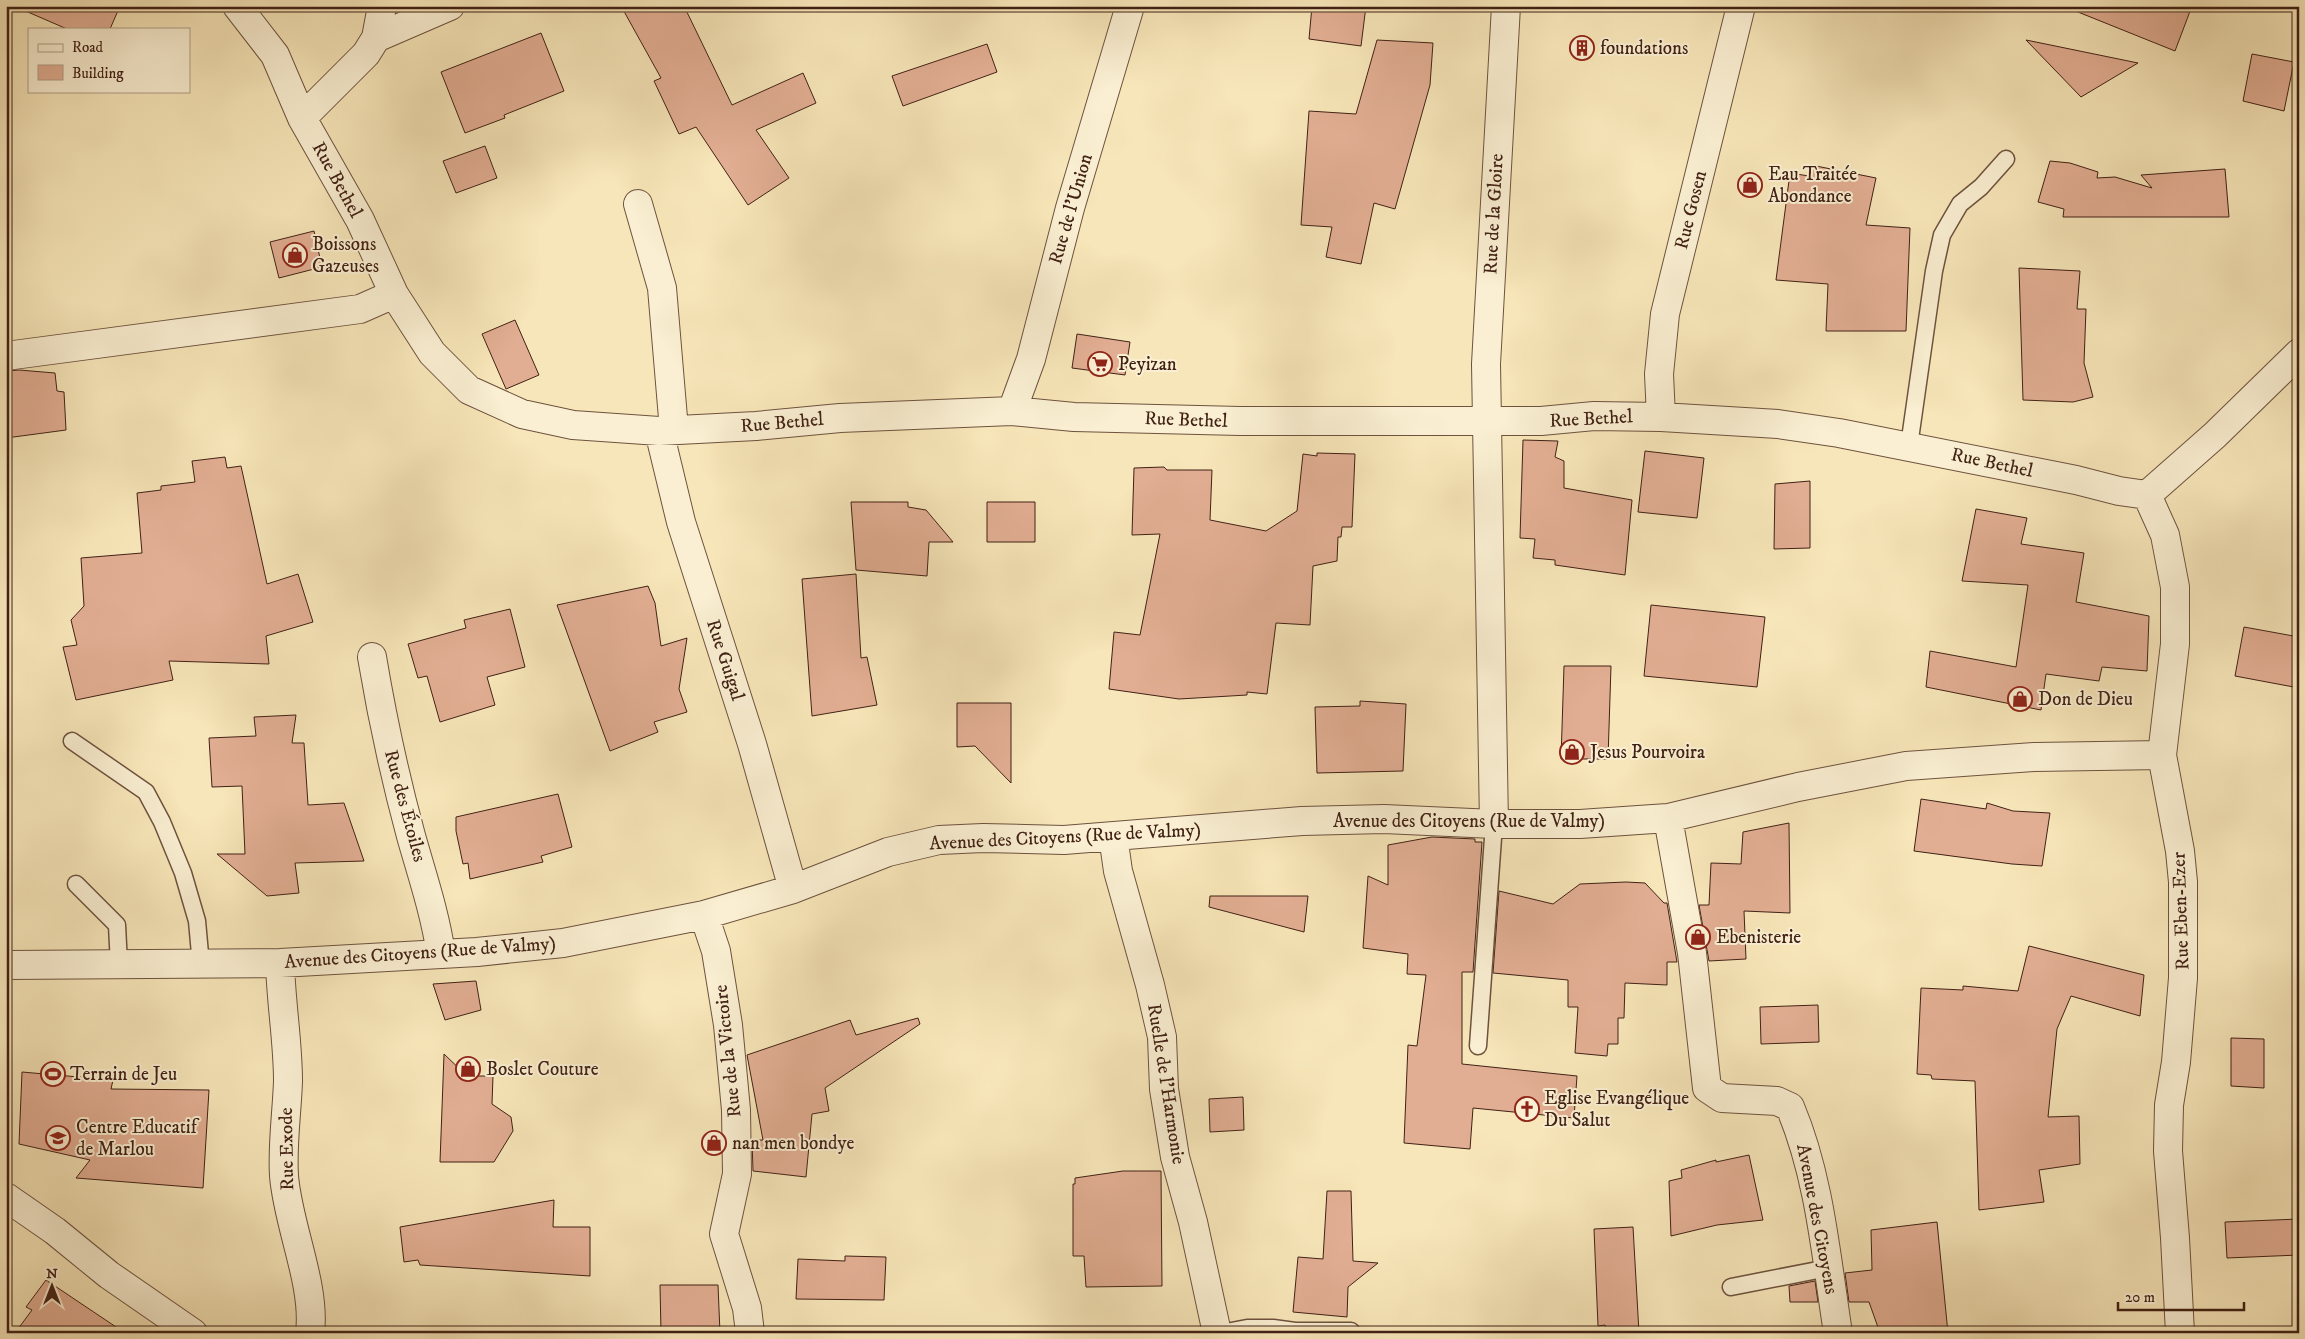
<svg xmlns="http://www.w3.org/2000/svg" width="2305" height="1339" viewBox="0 0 2305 1339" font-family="'IM FELL DW Pica',serif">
	<rect width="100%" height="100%" fill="#f7e6b9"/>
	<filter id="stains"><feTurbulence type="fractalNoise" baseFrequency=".004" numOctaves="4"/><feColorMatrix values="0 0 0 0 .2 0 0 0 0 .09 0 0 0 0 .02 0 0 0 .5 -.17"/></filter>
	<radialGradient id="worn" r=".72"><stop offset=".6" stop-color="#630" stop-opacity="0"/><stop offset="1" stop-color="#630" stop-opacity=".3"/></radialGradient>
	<path fill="#e2ae93" stroke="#412115" d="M14 6H120L110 29H67Z
		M621 6H684L732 105 803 73 816 103 756 130 789 178 748 205 696 127 679 134 654 81 661 78Z
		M1312 6H1366L1361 46 1309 39Z
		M2068 6H2192L2175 51 2068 8Z
		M541 33 564 91 504 115 505 118 465 133 441 72Z
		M1377 40 1433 43 1430 85 1395 209 1374 203 1361 264 1326 257 1332 227 1301 225 1309 111 1356 114Z
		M2026 40 2138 63 2081 97Z
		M987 44 997 72 903 106 892 76Z
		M2252 54 2294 62 2284 111 2243 101Z
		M485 146 497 178 456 193 443 161Z
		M2050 161 2070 163 2098 172 2097 178 2115 177 2152 188 2141 175 2225 169 2229 217H2063L2064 209 2038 202Z
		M1811 165 1876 178 1866 225 1910 228 1906 331H1826L1828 284 1776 280 1790 173 1809 176Z
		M314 231 322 267 279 278 270 242Z
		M2019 268 2080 271 2077 309H2086L2084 363 2093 397 2073 402 2023 400Z
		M515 320 539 375 506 389 482 334Z
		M1077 334 1130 342 1125 375 1072 368Z
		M19 370 55 373 57 391 64 392 66 430 6 438V371Z
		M1523 440 1558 441 1555 457 1564 461V488L1632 500 1625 575 1555 565V560L1533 558 1535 539 1520 538Z
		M1645 451 1704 458 1697 518 1638 512Z
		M1317 453 1355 454 1352 527H1342L1341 537H1338L1337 561 1313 566 1310 625 1276 623 1267 694 1247 692V695L1179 699 1109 689 1114 632 1140 635 1160 534 1132 535 1134 468 1164 467 1167 470H1212L1210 520 1266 531 1297 511 1303 454 1317 456Z
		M225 457 227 468 241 466 267 584 298 574 313 622 266 636 269 664 169 661 173 680 76 700 63 647 77 645 71 620 84 606 81 558 142 553 137 493 161 490V486L195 482 192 461Z
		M1810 481V548L1774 549 1775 484Z
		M851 502H908V507L926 510 953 542H929L927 576 856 570Z
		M987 502H1035V542H987Z
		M1976 509 2027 518 2021 544 2084 553 2076 602 2149 616 2147 671 2102 667 2099 681 2046 674 2041 710 1926 687 1930 651 2016 667 2028 585 1962 581Z
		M856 574 861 658 867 657 877 705 812 716 802 579Z
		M648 586 655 603 661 646 687 638 679 689 687 712 654 722 658 732 610 751 557 605Z
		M1651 605 1765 617 1757 687 1644 676Z
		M510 609 525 667 487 677 495 705 440 722 427 676 418 678 408 644 466 628 464 620Z
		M2244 627 2299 637V688L2235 676Z
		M1564 666H1611L1608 759H1561Z
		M1360 701 1406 704 1403 771 1317 773 1315 707 1360 706Z
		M957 703H1011V783L975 746 957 747Z
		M296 715 292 743H304L308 805 344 803 364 861 295 863 299 893 267 896 217 854H245L242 786 212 787 209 738 256 736 254 717Z
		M558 794 572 847 541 856 543 862 470 879 468 863 463 864 456 831V817Z
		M1921 799 1986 809 1987 803 2013 811 2050 813 2042 866 2012 864 1914 851Z
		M1789 823 1790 913 1744 911 1746 959 1709 961 1699 905H1709L1711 863 1741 864 1743 832Z
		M1432 837 1475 839V842H1482L1473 972H1462V1064L1577 1076 1574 1118 1473 1108 1470 1149 1404 1143 1408 1045 1417 1046 1426 975 1407 974 1408 954 1363 948 1368 876 1388 885V845Z
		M1626 882 1645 883 1664 903H1667L1677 962H1667V985L1625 983 1624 1018H1618V1044H1608L1607 1056 1575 1053 1578 1007H1568V980L1493 973 1499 891 1553 904 1580 884Z
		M1210 896H1308L1304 932 1209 907Z
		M2029 946 2144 975 2140 1016 2071 996 2057 1029 2048 1117 2079 1116 2080 1164 2039 1170 2044 1202 1979 1210 1975 1081 1932 1079 1931 1075 1917 1074 1921 988 1963 990V986L2018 991Z
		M476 981 481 1010 445 1020 433 984Z
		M1818 1005 1819 1042 1761 1044 1760 1007Z
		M918 1018 920 1024 825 1088 829 1111 812 1114 806 1177 753 1171 752 1140H763L747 1055 850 1020 856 1035Z
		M2231 1038 2264 1039V1088L2231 1086Z
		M444 1054 467 1076H493L492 1104 511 1117 513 1131 494 1162H440Z
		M22 1072 113 1080 111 1089 209 1090 203 1188 76 1178 90 1160 19 1144Z
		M1243 1097 1244 1130 1210 1132 1209 1099Z
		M1749 1155 1763 1220 1717 1225 1671 1236 1669 1181 1682 1178 1681 1170 1716 1160V1162Z
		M1123 1171H1161L1162 1286 1086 1287 1084 1256H1073V1184H1075V1178Z
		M1327 1191H1351L1353 1261 1378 1263 1348 1287 1347 1317 1293 1312 1298 1257 1323 1259Z
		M554 1200 553 1227H590V1276L420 1265 418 1260 404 1262 400 1227Z
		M2299 1219V1255L2227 1258 2225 1222Z
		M1937 1222 1948 1333H1880L1869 1302H1849L1845 1273 1872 1270 1871 1230Z
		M1633 1227 1639 1333H1607L1605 1325 1598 1326 1594 1229Z
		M845 1256 886 1257 884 1300 796 1299 798 1259 845 1261Z
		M46 1280 125 1333H15L32 1310 26 1307Z
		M1815 1281 1818 1302H1790L1789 1286Z
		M660 1285H718L720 1333H661Z"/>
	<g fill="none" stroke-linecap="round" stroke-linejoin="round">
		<defs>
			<path id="service" d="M1909 446 1934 271 1942 235 1960 204 1981 187 2006 159
				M72 741 146 792 162 822 183 873 197 921 201 965
				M76 884 117 925 119 965
				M1478 1046 1494 824
				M1731 1287 1828 1268
				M1221 1333 1247 1328H1273L1295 1331H1351"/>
			<path id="minor" d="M237 6 275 55 302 118 360 220 394 294 432 353 469 390 522 414 573 425 659 431 756 426 840 418 1012 411 1074 417 1240 421H1541L1594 416 1661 417 1778 424 1839 433 2076 480 2119 491 2147 495 2215 435 2299 353
				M376 38 450 6
				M302 118 366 54 376 38 382 6
				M638 204 662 288 674 430
				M6 356 360 309 394 294
				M1012 411 1031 359 1070 208 1130 6
				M1661 417 1659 374 1665 314 1741 6
				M659 431 681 522 752 744 793 889
				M2147 495 2165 535 2175 587V644L2162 755 2180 851 2183 882V978L2176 1062 2169 1105 2168 1151 2175 1238 2180 1333
				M372 657C382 717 395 777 411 836 422 875 435 913 441 954
				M1668 818 1692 953 1707 1088 1722 1098 1777 1101 1790 1107C1820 1178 1826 1257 1838 1333
				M1494 824 1486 364 1506 6
				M1113 836 1118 871 1150 985 1162 1037 1164 1089 1175 1157 1193 1222 1217 1333
				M704 915 716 951 728 1025 736 1110 737 1174 724 1234 747 1308 750 1333
				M280 963C281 1003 288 1042 288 1081 287 1112 282 1144 284 1176 288 1226 316 1285 310 1333
				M6 965 280 963 477 952 563 943 704 915 793 889 888 852 939 840 983 838 1064 840 1302 821 1384 819 1494 824H1580L1668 818 1798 787 1906 766 2034 757 2162 755
				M6 1197 55 1231 109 1275 193 1333"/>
		</defs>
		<use href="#service" stroke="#6e523e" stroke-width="19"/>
		<use href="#minor" stroke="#6e523e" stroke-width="30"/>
		<use href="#service" stroke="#faefd2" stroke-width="16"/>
		<use href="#minor" stroke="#faefd2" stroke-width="28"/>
	</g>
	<defs>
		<symbol id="building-ring" viewBox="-11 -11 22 22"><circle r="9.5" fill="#faefd2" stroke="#8f2418" stroke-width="1.5"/><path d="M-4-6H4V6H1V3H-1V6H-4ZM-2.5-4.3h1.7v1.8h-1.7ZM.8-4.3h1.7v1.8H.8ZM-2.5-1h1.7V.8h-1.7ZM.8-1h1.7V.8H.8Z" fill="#8f2418"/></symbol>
		<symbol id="shop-ring" viewBox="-11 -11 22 22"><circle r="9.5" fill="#faefd2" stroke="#8f2418" stroke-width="1.5"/><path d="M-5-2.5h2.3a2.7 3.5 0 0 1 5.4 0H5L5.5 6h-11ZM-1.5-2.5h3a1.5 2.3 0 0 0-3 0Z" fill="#8f2418"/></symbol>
		<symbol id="supermarket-ring" viewBox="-11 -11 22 22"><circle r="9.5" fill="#faefd2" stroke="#8f2418" stroke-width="1.5"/><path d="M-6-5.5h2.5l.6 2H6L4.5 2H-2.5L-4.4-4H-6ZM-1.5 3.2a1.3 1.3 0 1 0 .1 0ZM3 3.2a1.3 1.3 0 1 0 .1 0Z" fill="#8f2418"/></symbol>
		<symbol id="stadium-ring" viewBox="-11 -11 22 22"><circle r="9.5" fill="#faefd2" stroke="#8f2418" stroke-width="1.5"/><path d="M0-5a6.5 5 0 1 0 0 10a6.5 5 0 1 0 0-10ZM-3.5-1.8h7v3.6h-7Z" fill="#8f2418"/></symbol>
		<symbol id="church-ring" viewBox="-11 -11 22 22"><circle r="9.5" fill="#faefd2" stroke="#8f2418" stroke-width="1.5"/><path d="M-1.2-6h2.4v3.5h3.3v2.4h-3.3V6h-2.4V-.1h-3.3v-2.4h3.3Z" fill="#8f2418"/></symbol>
		<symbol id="school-ring" viewBox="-11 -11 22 22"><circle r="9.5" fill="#faefd2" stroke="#8f2418" stroke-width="1.5"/><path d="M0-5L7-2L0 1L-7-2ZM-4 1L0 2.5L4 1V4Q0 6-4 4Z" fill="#8f2418"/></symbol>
	</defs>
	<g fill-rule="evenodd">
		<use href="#building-ring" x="1568" y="34" width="28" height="28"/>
		<use href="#shop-ring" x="1736" y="171" width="28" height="28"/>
		<use href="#shop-ring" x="281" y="241" width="28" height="28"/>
		<use href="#supermarket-ring" x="1086" y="350" width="28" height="28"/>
		<use href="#shop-ring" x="2006" y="685" width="28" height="28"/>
		<use href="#shop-ring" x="1558" y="738" width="28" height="28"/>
		<use href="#shop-ring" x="1684" y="923" width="28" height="28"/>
		<use href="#shop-ring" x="454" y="1055" width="28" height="28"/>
		<use href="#stadium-ring" x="39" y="1060" width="28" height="28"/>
		<use href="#church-ring" x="1513" y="1095" width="28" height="28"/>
		<use href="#school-ring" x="44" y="1124" width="28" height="28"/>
		<use href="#shop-ring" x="700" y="1129" width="28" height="28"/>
	</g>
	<g text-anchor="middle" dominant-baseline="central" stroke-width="4" stroke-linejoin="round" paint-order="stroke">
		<g font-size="19" fill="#412115" stroke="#faefd2" text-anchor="start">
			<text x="1600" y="48">foundations</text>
			<text x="1768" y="174">Eau Traitée<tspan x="1768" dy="22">Abondance</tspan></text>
			<text x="312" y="244">Boissons<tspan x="312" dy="22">Gazeuses</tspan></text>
			<text x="1118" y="364">Peyizan</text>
			<text x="2038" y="699">Don de Dieu</text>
			<text x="1590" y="752">Jesus Pourvoira</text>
			<text x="1716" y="937">Ebenisterie</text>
			<text x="486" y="1069">Boslet Couture</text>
			<text x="70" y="1074">Terrain de Jeu</text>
			<text x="1544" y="1098">Eglise Evangélique<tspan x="1544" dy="22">Du Salut</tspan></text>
			<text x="76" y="1127">Centre Educatif<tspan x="76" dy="22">de Marlou</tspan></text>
			<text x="732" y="1143">nan men bondye</text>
		</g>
		<g font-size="19" fill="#412115" stroke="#faefd2">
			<text transform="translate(337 180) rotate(61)">Rue Bethel</text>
			<text transform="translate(1071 209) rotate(-74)">Rue de l'Union</text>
			<text transform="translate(1691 210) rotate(-76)">Rue Gosen</text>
			<text transform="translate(1494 214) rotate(-87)">Rue de la Gloire</text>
			<text transform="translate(1591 419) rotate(-3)">Rue Bethel</text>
			<text transform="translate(1186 420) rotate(2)">Rue Bethel</text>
			<text transform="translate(782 423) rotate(-5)">Rue Bethel</text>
			<text transform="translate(1992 463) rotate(12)">Rue Bethel</text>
			<text transform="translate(725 660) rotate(72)">Rue Guigal</text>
			<text transform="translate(405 806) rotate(75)">Rue des Étoiles</text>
			<text x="1469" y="821">Avenue des Citoyens (Rue de Valmy)</text>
			<text transform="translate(1065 837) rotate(-3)">Avenue des Citoyens (Rue de Valmy)</text>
			<text transform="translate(2181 911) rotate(-92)">Rue Eben-Ezer</text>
			<text transform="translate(420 953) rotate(-4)">Avenue des Citoyens (Rue de Valmy)</text>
			<text transform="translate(728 1051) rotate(-96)">Rue de la Victoire</text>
			<text transform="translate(1166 1084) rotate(81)">Ruelle de l'Harmonie</text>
			<text transform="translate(287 1149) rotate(-91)">Rue Exode</text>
			<text transform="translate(1817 1219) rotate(79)">Avenue des Citoyens</text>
		</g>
	</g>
	<rect width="2305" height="1339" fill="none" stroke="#f7e6b9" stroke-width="25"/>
	<rect x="8" y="8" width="2290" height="1324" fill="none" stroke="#412115" stroke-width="2.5"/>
	<rect x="12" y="12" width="2280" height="1314" fill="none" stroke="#412115"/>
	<rect x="28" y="28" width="162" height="65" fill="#faefd2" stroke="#b09d86"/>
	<rect x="38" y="44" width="25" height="8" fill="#faefd2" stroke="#b09d86"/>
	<text x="72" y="52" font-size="15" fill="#412115">Road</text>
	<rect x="38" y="65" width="25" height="15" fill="#e2ae93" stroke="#b09d86"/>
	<text x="72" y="78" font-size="15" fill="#412115">Building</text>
	<g transform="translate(52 1286)" stroke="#faefd2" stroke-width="4" paint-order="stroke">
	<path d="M0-4L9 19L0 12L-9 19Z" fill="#412115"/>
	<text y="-8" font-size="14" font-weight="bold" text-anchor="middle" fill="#412115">N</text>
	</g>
	<path d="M2118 1302v8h126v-8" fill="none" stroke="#412115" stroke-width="2.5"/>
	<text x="2125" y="1302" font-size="15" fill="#412115" stroke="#faefd2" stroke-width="4" paint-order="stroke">20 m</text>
	<rect width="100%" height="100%" filter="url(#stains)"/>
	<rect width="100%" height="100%" fill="url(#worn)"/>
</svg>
